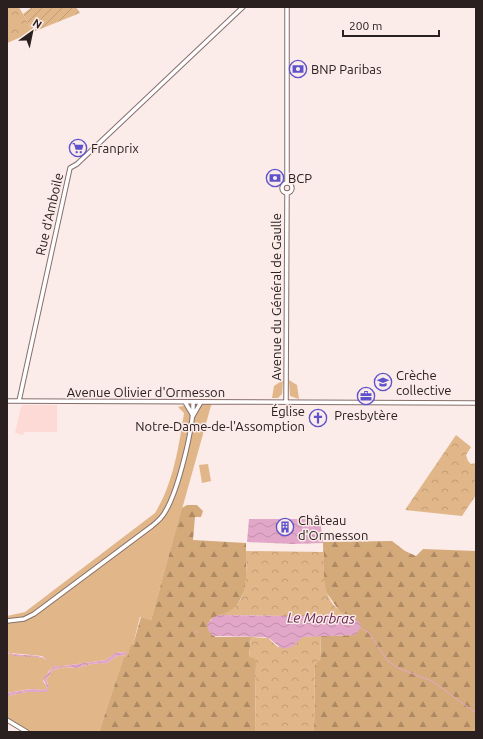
<svg xmlns="http://www.w3.org/2000/svg" width="483" height="739" viewBox="0 0 483 739" font-family="Ubuntu,sans-serif">
	<defs>
		<pattern id="forest-firs" width="22" height="20" patternUnits="userSpaceOnUse"><rect width="22" height="20" fill="#d5aa7a"/><path d="M5 1l3.5 6h-7zM16 11l3.5 6h-7z" fill="#ad8a63"/></pattern>
		<pattern id="park-crowns" width="20" height="18" patternUnits="userSpaceOnUse"><rect width="20" height="18" fill="#e1b78a"/><path d="M2 6a3 3 0 1 1 6 0M12 15a3 3 0 1 1 6 0" fill="none" stroke="#c19d77"/></pattern>
		<pattern id="garden-furrows" width="10" height="10" patternUnits="userSpaceOnUse"><rect width="10" height="10" fill="#e1b78a"/><path d="M-1 1l2-2M0 10L10 0M9 11l2-2" fill="none" stroke="#c19d77"/></pattern>
		<pattern id="water-waves" width="16" height="10" patternUnits="userSpaceOnUse"><rect width="16" height="10" fill="#e2a7c8"/><path d="M0 5q4-4 8 0t8 0" fill="none" stroke="#c28fab"/></pattern>
	</defs>
	<rect width="100%" height="100%" fill="#fbebe9"/>
	<path fill="#fddad5" d="M22 405H57V432H24L23 435 15 433 21 407Z"/>
	<path fill="#e1b78a" d="M283 380 282 394 278 398H272L274 386Z
		M289 380 297 385 299 399 290 396Z
		M201 402H212L151 620 140 617 133 645H131L127 657 124 658 99 732H27L7 720V696L27 692H47L48 684 46 680 53 670 64 667 77 668 91 664 107 663 117 656 126 655V652L115 653 106 660 56 667 42 656 10 653 7 652V616L25 612 155 513C173 484 179 446 184 413L178 407Z
		M208 464 211 481 202 483 199 465Z
		M7 653C21 657 45 653 55 666L49 671 43 681 47 687 46 690 31 689 7 693Z"/>
	<path fill="url(#forest-firs)" d="M187 505H197L203 511 201 517H195L193 540 246 543V588L235 609 210 620 215 637H251L249 657H254L256 660 255 732H99L124 657H127L131 644 133 645 141 617 151 620 182 508Z
		M392 541 405 551 416 556 423 549 476 551V732H314L315 665 317 661H320L321 636 355 635V618L340 612 324 589 323 542Z"/>
	<path fill="url(#park-crowns)" d="M7 7H19L33 32 7 43Z
		M456 435 471 447 466 455 468 461 471 464 476 463V495L462 516 405 510Z
		M246 551 324 552C324 580 321 604 351 617L220 615C250 606 246 577 246 551Z
		M321 636 320 661H317L315 665 314 732H255L256 660 254 658 249 657 251 637 268 638 278 647 303 637Z"/>
	<path fill="url(#garden-furrows)" d="M32 7H76L80 13 33 32 23 14Z"/>
	<path fill="url(#water-waves)" d="M249 519H320L323 543 293 544 247 542Z
		M220 615 352 617 359 622 361 627 355 635 303 637 292 647 282 649 270 639 265 637 213 636 208 630 207 624 214 617Z
		M7 652C26 659 41 649 56 667L106 660 115 653 126 652V655L117 656 107 663 91 664 77 668 64 667 53 670 46 680 49 687 47 692H27L7 696V693L32 689 46 690 47 687 43 679 54 666C44 650 20 662 7 652Z"/>
	<g fill="none" stroke-linecap="round" stroke-linejoin="round">
		<path stroke="#e2a7c8" stroke-width="1" d="M360 628 368 632 388 661 398 668 432 681 476 713
			M195 632H198"/>
		<defs>
			<path id="secondary" d="M287 183V7
				M282 188a5 5 0 1 1 10 0a5 5 0 1 1-10 0Z
				M7 401 476 403
				M19 401 70 168 77 164 243 7
				M286 401 287 193
				M185 402 192 414
				M193 416 201 402
				M7 621 24 619 34 614 152 526C157 522 162 518 165 512 178 491 194 427 193 402
				M7 720 27 732"/>
		</defs>
		<use href="#secondary" stroke="#866f6c" stroke-width="5.5"/>
		<use href="#secondary" stroke="#fff" stroke-width="3.5"/>
	</g>
	<defs>
		<symbol id="bank-ring" viewBox="-11 -11 22 22"><circle r="9.5" fill="#fbebe9" stroke="#5e53cb" stroke-width="1.5"/><path d="M-6-4H6V4H-6ZM0-2.3a2.3 2.3 0 1 0 0 4.6a2.3 2.3 0 1 0 0-4.6Z" fill="#5e53cb"/></symbol>
		<symbol id="supermarket-ring" viewBox="-11 -11 22 22"><circle r="9.5" fill="#fbebe9" stroke="#5e53cb" stroke-width="1.5"/><path d="M-6-5.5h2.5l.6 2H6L4.5 2H-2.5L-4.4-4H-6ZM-1.5 3.2a1.3 1.3 0 1 0 .1 0ZM3 3.2a1.3 1.3 0 1 0 .1 0Z" fill="#5e53cb"/></symbol>
		<symbol id="school-ring" viewBox="-11 -11 22 22"><circle r="9.5" fill="#fbebe9" stroke="#5e53cb" stroke-width="1.5"/><path d="M0-5L7-2L0 1L-7-2ZM-4 1L0 2.5L4 1V4Q0 6-4 4Z" fill="#5e53cb"/></symbol>
		<symbol id="office-ring" viewBox="-11 -11 22 22"><circle r="9.5" fill="#fbebe9" stroke="#5e53cb" stroke-width="1.5"/><path d="M-6-3h4V-5.5h4V-3h4V5H-6ZM-1-4.5V-3h2v-1.5ZM-6 0V1H6V0Z" fill="#5e53cb"/></symbol>
		<symbol id="church-ring" viewBox="-11 -11 22 22"><circle r="9.5" fill="#fbebe9" stroke="#5e53cb" stroke-width="1.5"/><path d="M-1.2-6h2.4v3.5h3.3v2.4h-3.3V6h-2.4V-.1h-3.3v-2.4h3.3Z" fill="#5e53cb"/></symbol>
		<symbol id="building-ring" viewBox="-11 -11 22 22"><circle r="9.5" fill="#fbebe9" stroke="#5e53cb" stroke-width="1.5"/><path d="M-4-6H4V6H1V3H-1V6H-4ZM-2.5-4.3h1.7v1.8h-1.7ZM.8-4.3h1.7v1.8H.8ZM-2.5-1h1.7V.8h-1.7ZM.8-1h1.7V.8H.8Z" fill="#5e53cb"/></symbol>
	</defs>
	<g fill-rule="evenodd">
		<use href="#bank-ring" x="288" y="59" width="20" height="20"/>
		<use href="#supermarket-ring" x="68" y="138" width="20" height="20"/>
		<use href="#bank-ring" x="265" y="168" width="20" height="20"/>
		<use href="#school-ring" x="373" y="372" width="20" height="20"/>
		<use href="#office-ring" x="356" y="386" width="20" height="20"/>
		<use href="#church-ring" x="308" y="408" width="20" height="20"/>
		<use href="#building-ring" x="275" y="517" width="20" height="20"/>
	</g>
	<g text-anchor="middle" dominant-baseline="central" stroke-width="3" stroke-linejoin="round" paint-order="stroke">
		<g font-size="13" fill="#29201f" stroke="#fbebe9" text-anchor="start">
			<text x="311" y="69">BNP Paribas</text>
			<text x="91" y="148">Franprix</text>
			<text x="288" y="178">BCP</text>
			<text x="396" y="375">Crèche<tspan x="396" dy="15">collective</tspan></text>
			<text x="305" y="411" text-anchor="end">Église<tspan x="305" dy="15">Notre-Dame-de-l'Assomption</tspan></text>
			<text x="366" y="415" text-anchor="middle">Presbytère</text>
			<text x="298" y="520">Château<tspan x="298" dy="15">d'Ormesson</tspan></text>
		</g>
		<g font-size="13" fill="#29201f" stroke="#fbebe9">
			<text transform="translate(49 214) rotate(-77)">Rue d'Amboile</text>
			<text transform="translate(276 297) rotate(-90)">Avenue du Général de Gaulle</text>
			<text x="146" y="392">Avenue Olivier d'Ormesson</text>
		</g>
		<g font-size="14" font-style="italic" fill="#641f4b" stroke="#fbebe9">
			<text transform="translate(321 618) rotate(1)">Le Morbras</text>
		</g>
	</g>
	<rect width="483" height="739" fill="none" stroke="#29201f" stroke-width="16"/>
	<g transform="translate(32 32) rotate(33)" stroke="#fbebe9" stroke-width="3" paint-order="stroke">
	<path d="M0-3L7 15L0 10L-7 15Z" fill="#29201f"/>
	<text y="-6" font-size="11" font-weight="bold" text-anchor="middle" fill="#29201f">N</text>
	</g>
	<path d="M343 30v6h96v-6" fill="none" stroke="#29201f" stroke-width="2"/>
	<text x="349" y="30" font-size="12" fill="#29201f" stroke="#fbebe9" stroke-width="3" paint-order="stroke">200 m</text>
</svg>
